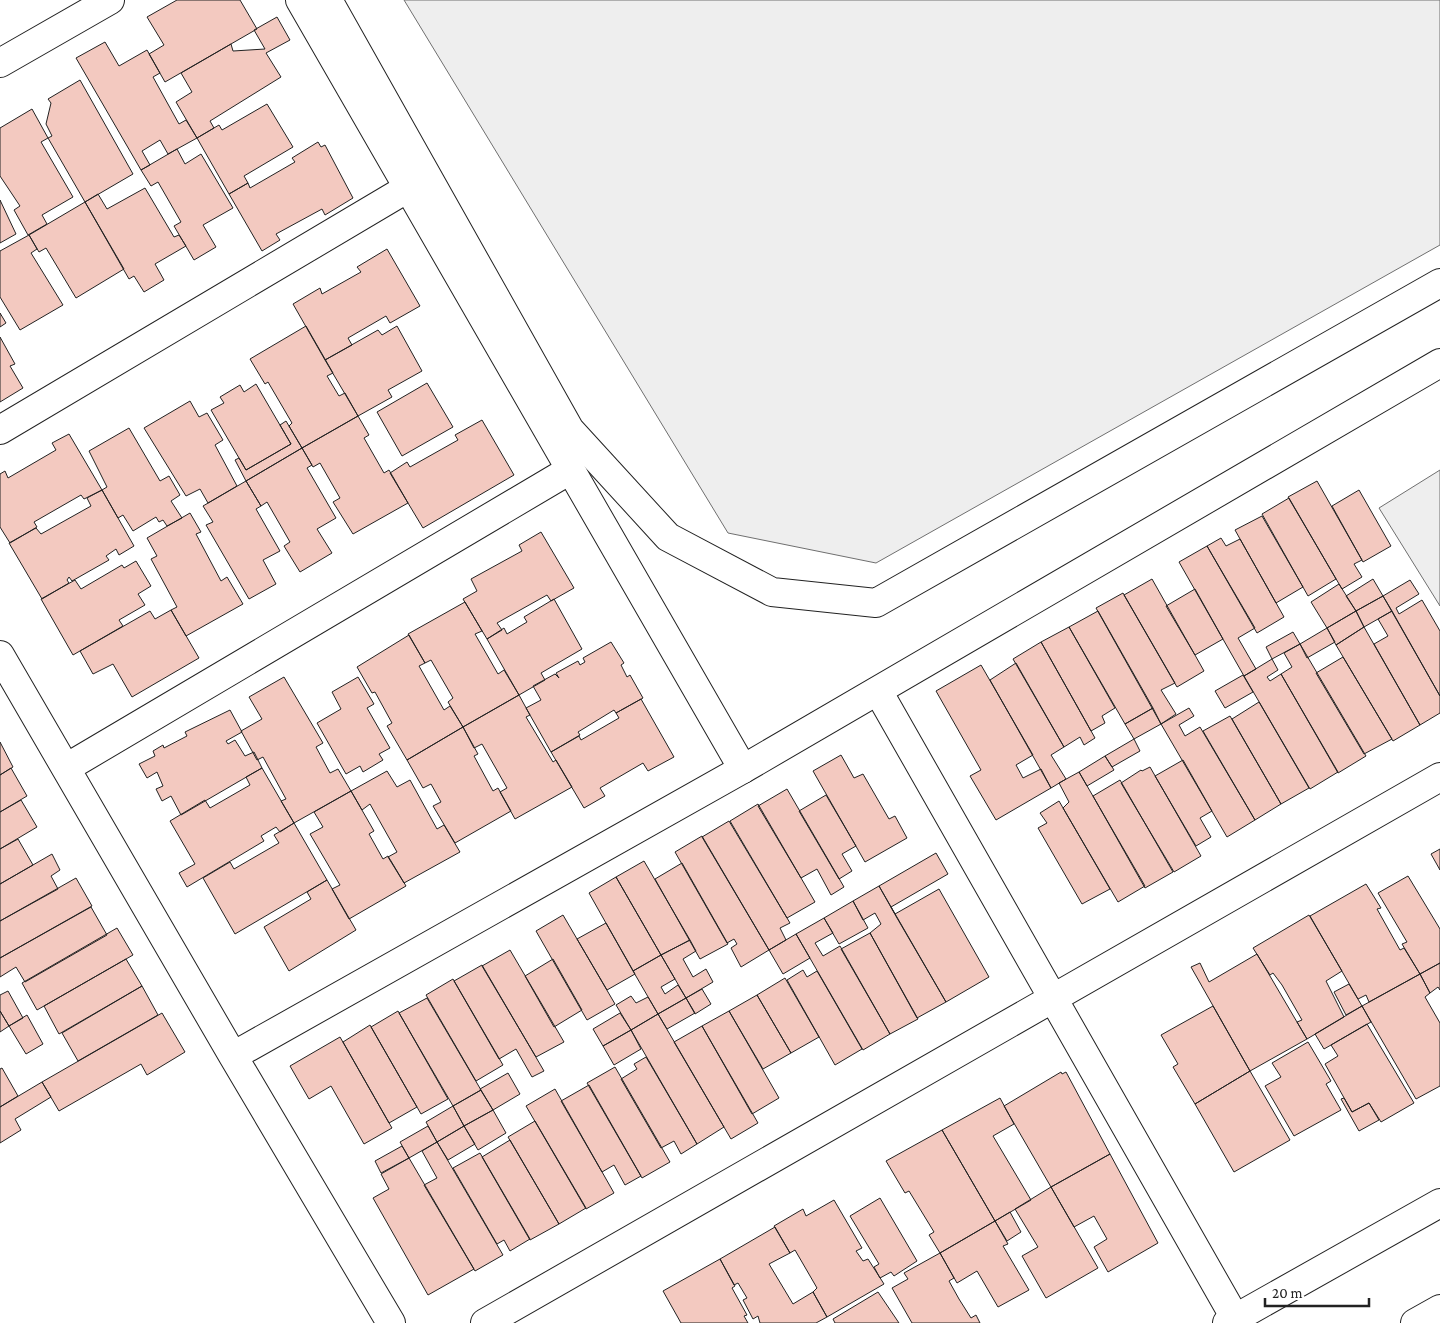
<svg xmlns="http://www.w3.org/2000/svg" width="1440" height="1323" viewBox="0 0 1440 1323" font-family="'Crimson Pro',serif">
	<rect width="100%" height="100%" fill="#fff"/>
	<path fill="#eee" stroke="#6f6f6f" d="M404 0H1440V245L876 563 728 533Z
		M1440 470V606L1379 508Z"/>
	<path fill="#f3c9c0" stroke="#222" d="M177 0H240L257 29 165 82 149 54 164 45 147 17Z
		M277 17 290 40 266 53 281 77 210 121 214 128 197 138 176 102 192 92 181 73 231 44 233 51 265 49 254 30Z
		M105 42 119 66 147 50 160 73 153 77 179 124 186 120 197 138 168 154 160 140 142 151 150 165 141 170 76 58Z
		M80 80 133 174 85 202 48 138 52 136 46 124 51 103 48 99Z
		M267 104 293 147 244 176 248 183 229 194 197 138 219 125 222 130Z
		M32 109 48 138 41 142 73 197 42 215 47 224 28 235 14 210 20 206 0 176V128Z
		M318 142 321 147 325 145 353 198 325 215 322 209 276 234 280 240 262 251 229 194 248 183 250 188 295 162 292 158Z
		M177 149 185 164 201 154 233 208 203 225 216 247 194 260 174 226 181 222 158 182 151 186 141 170Z
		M145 188 174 237 179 235 186 246 155 264 164 280 144 292 134 276 129 279 85 202 98 194 107 209Z
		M0 200 16 234 0 243Z
		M85 202 124 269 76 298 46 248 39 252 29 235Z
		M29 235 37 249 31 253 63 305 20 330 0 297V251Z
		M387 249 420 306 390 323 386 316 348 338 352 345 325 360 293 304 320 288 322 294 361 272 357 267Z
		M0 313 6 323 0 327Z
		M306 326 333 373 327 376 339 396 345 393 358 416 302 448 289 426 292 423 268 382 265 384 250 359Z
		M397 326 422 371 388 390 392 397 358 416 325 360 378 330 382 335Z
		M0 337 15 364 10 366 23 388 0 402Z
		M427 383 453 427 402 456 377 412Z
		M256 384 291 444 246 470 211 410 224 403 220 397 240 385 244 392Z
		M190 401 199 417 207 413 223 440 215 445 237 486 208 503 200 489 186 496 144 428Z
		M358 416 369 435 364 438 384 473 389 470 408 503 353 534 333 502 340 498 320 463 313 467 302 448Z
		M482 420 514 475 423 528 390 473 407 462 410 467 458 440 455 435Z
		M286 421 302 448 246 481 235 460 239 458 246 470 291 444 280 425Z
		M129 428 160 481 169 476 180 495 171 501 182 518 167 526 163 520 159 522 156 517 133 531 123 515 118 518 102 490 107 487 89 451Z
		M69 434 102 490 84 499 81 495 34 522 37 527 10 543 0 527V474L5 471 8 478 56 450 52 443Z
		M302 448 312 465 307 468 336 518 317 529 332 553 300 572 284 546 290 542 267 502 261 506 246 481Z
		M246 481 261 506 256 509 280 551 263 560 276 584 249 599 206 525 213 522 203 506Z
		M1317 481 1362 560 1354 564 1362 577 1342 589 1288 497Z
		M102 490 134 546 119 555 116 549 106 556 109 560 72 581 69 577 67 580 69 583 42 599 9 543 36 528 41 534 91 506 87 498Z
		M1359 490 1391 546 1363 562 1332 506Z
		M1289 498 1336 579 1308 596 1262 514Z
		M190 513 201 532 196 534 221 581 227 577 243 604 186 636 171 610 177 607 151 559 157 556 147 538Z
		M1262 516 1303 587 1276 603 1235 530Z
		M541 532 574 588 551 601 547 595 497 623 502 630 487 639 463 599 477 591 471 579 522 551 519 545Z
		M1221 538 1226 546 1240 539 1284 617 1257 633 1207 546Z
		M1207 546 1255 628 1238 638 1256 669 1244 676 1179 562Z
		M136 561 151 586 138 594 145 605 119 620 123 626 73 655 41 599 75 580 81 589 122 565 124 568Z
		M1152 579 1204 671 1177 687 1124 595Z
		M1373 579 1383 596 1356 611 1346 596Z
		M1410 580 1419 594 1396 608 1399 614 1422 600 1440 631V696L1383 596Z
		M1339 584 1356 611 1327 628 1311 602Z
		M1195 589 1223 639 1195 655 1166 606Z
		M1123 593 1175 683 1161 690 1176 714 1161 724 1096 608Z
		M1383 596 1392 611 1364 627 1356 611Z
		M554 599 582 649 541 673 545 680 519 695 487 639 504 628 507 634 527 622 524 617Z
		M465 602 482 631 475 634 498 674 504 670 519 695 463 727 448 702 453 698 431 660 425 663 408 634Z
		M171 610 199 658 132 697 113 664 93 674 80 651 150 611 155 619Z
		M1098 611 1153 708 1125 724 1069 627Z
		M1356 611 1364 627 1336 645 1327 628Z
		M1392 611 1440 696V713L1420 725 1374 644 1388 636 1378 619Z
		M1069 627 1115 708 1102 716 1105 723 1091 731 1041 642Z
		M1364 627 1420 725 1393 741 1336 645Z
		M1327 628 1335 642 1307 658 1300 644Z
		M1293 632 1300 644 1272 659 1266 647Z
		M409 635 425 663 419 666 444 710 450 706 463 727 407 760 387 726 392 723 375 692 372 693 357 667Z
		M611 642 624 663 621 665 627 677 630 675 643 698 616 713 614 710 578 732 580 735 551 752 526 708 541 700 533 686 555 674 559 678 556 673 578 661 580 665 585 662 583 658Z
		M1041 642 1095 738 1084 745 1080 737 1064 747 1013 659Z
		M1300 644 1366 756 1338 773 1281 674 1292 667 1284 653Z
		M1343 657 1392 739 1364 754 1316 673Z
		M1272 659 1278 670 1267 677 1270 681 1281 674 1338 772 1310 789 1244 676Z
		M1016 663 1064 747 1051 755 1066 779 1051 788 990 680Z
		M981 665 1033 755 1016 765 1023 778 1041 769 1051 788 996 820 970 776 981 770 936 691Z
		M1243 675 1253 692 1225 708 1215 691Z
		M284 677 323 743 316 747 330 773 338 769 351 791 294 823 281 801 286 799 263 757 257 760 241 731 262 719 249 697Z
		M358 677 374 704 367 708 390 748 379 754 383 760 363 772 360 766 346 774 317 723 341 709 332 692Z
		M519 695 530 715 526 717 553 762 556 760 572 787 515 819 500 792 507 788 482 744 474 748 463 727Z
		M641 699 674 757 648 771 643 763 600 788 605 796 584 808 551 752 579 736 581 740 619 718 616 713Z
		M1259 702 1309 788 1281 804 1232 719Z
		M1153 708 1161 724 1134 739 1125 724Z
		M1189 708 1194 716 1179 725 1185 736 1200 727 1255 820 1227 837 1161 724Z
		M230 710 242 732 226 741 228 744 235 740 245 756 254 752 262 768 181 815 171 796 162 801 156 789 163 786 157 772 147 778 139 764 155 756 153 751 163 745 164 748 187 736 185 732Z
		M1230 716 1281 804 1255 820 1203 731Z
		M463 727 478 754 474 756 493 791 498 788 511 811 455 843 433 806 441 802 431 784 423 788 407 760Z
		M1134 739 1140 751 1112 767 1105 756Z
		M0 742 13 767 0 775Z
		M841 755 854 778 863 774 889 819 895 816 907 838 865 862 813 771Z
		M1105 756 1114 770 1087 786 1079 772Z
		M1183 760 1212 811 1200 818 1211 837 1196 846 1155 776Z
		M1150 767 1201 856 1174 872 1121 783 1141 770 1142 771Z
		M11 768 27 796 0 812V775Z
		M262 768 294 823 280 832 276 827 261 836 264 841 187 887 179 873 195 864 170 821 205 800 210 808 250 785 246 777Z
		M387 771 397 787 410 780 437 829 444 825 460 852 404 883 388 857 397 852 370 804 362 810 351 791Z
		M1079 772 1145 886 1118 902 1063 808 1069 802 1059 783Z
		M1120 780 1173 872 1145 888 1093 796Z
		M787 789 844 887 831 895 817 869 801 878 758 806Z
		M351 791 374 831 369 834 383 859 388 856 406 886 349 919 332 889 340 885 310 834 323 827 314 812Z
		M826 795 856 846 842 854 852 871 839 879 799 811Z
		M21 800 37 827 0 849V812Z
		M1059 801 1110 889 1082 904 1038 828 1047 823 1040 813Z
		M758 804 815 902 787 918 730 821Z
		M729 821 790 923 780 928 786 940 769 950 702 837Z
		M294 823 327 880 235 934 203 878 230 862 234 869 279 843 274 835Z
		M702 836 769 950 741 967 731 948 737 944 734 939 727 943 675 852Z
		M18 839 33 865 0 884V849Z
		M1440 849V870L1431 854Z
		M936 853 948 874 891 907 895 914 939 889 989 977 946 1002 897 918 879 886Z
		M52 854 60 870 51 876 58 889 0 921V884Z
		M644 861 690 940 661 955 616 877Z
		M682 863 728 944 700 959 655 879Z
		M1408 876 1440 929V963L1420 974 1402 944 1407 942 1378 893Z
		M616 877 661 955 633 971 589 893Z
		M76 878 92 906 0 958V921Z
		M327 880 356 930 289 971 264 927 311 899 307 892Z
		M1366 884 1381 908 1377 909 1400 950 1404 948 1420 974 1369 1002 1366 995 1358 999 1310 916Z
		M879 886 946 1002 917 1018 870 933 881 924 875 913 863 920 853 901Z
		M853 901 868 928 839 944 824 918Z
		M91 907 107 935 25 982 16 967 0 977V958Z
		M563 915 615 1004 587 1020 536 931Z
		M1309 915 1342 971 1326 981 1344 1017 1307 1039 1297 1022 1302 1020 1282 985 1273 973 1270 975 1253 948Z
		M824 918 833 933 815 943 823 956 840 946 890 1034 863 1050 796 934Z
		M606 923 635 974 607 990 577 939Z
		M117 928 133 955 37 1010 22 983Z
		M870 933 918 1019 890 1034 841 949Z
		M796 934 810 958 783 974 769 950Z
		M690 940 696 951 683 959 693 977 706 969 713 982 686 998 661 955Z
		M510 950 564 1042 536 1057 482 966Z
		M1257 954 1307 1039 1250 1071 1191 967 1200 963 1209 982Z
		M661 955 675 979 661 987 665 994 678 985 686 998 658 1014 633 971Z
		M126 959 142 986 59 1034 44 1006Z
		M553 959 582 1010 554 1027 525 976Z
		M1440 963V990L1438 987 1430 993 1420 974Z
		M482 965 544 1071 532 1077 516 1049 499 1059 454 981Z
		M803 970 807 977 817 971 862 1049 835 1065 787 980Z
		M1420 974 1430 993 1425 997 1440 1023V1086L1416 1099 1362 1006Z
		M785 978 819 1037 791 1053 757 995Z
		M453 979 503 1065 476 1081 426 995Z
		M1349 984 1362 1006 1346 1015 1334 992Z
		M142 986 158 1015 78 1061 62 1033Z
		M702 989 711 1004 695 1014 686 998Z
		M8 991 23 1018 9 1026 0 1011V995Z
		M757 995 791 1053 763 1069 729 1011Z
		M631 996 636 1003 648 997 658 1014 631 1030 616 1005Z
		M427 998 481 1090 453 1106 399 1013Z
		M686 998 695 1013 667 1029 658 1014Z
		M1213 1006 1250 1071 1195 1104 1173 1067 1178 1064 1161 1035Z
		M1362 1006 1371 1022 1324 1049 1315 1034Z
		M0 1011 9 1026 0 1032Z
		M398 1011 448 1099 421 1114 371 1027Z
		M729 1011 779 1098 752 1114 702 1026Z
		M162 1013 185 1052 147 1075 141 1064 59 1111 42 1082Z
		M620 1013 631 1030 603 1046 593 1029Z
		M658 1014 724 1127 697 1144 631 1030Z
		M27 1015 43 1044 26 1054 9 1026Z
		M1367 1024 1414 1103 1381 1122 1369 1103 1352 1112 1325 1064 1338 1056 1331 1045Z
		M370 1025 417 1107 389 1123 343 1042Z
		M702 1026 758 1123 731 1139 674 1042Z
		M631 1030 641 1049 614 1065 603 1046Z
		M340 1037 392 1128 364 1144 331 1086 309 1099 290 1066Z
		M1308 1042 1331 1081 1326 1084 1341 1110 1294 1136 1265 1086 1281 1077 1272 1063Z
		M646 1057 697 1144 681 1154 674 1141 661 1148 621 1079 637 1069 634 1064Z
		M615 1067 670 1162 642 1178 587 1083Z
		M2 1068 18 1096 0 1107V1069Z
		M1250 1071 1290 1140 1234 1172 1195 1104Z
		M1061 1072 1062 1074 1066 1072 1110 1154 1051 1187 1004 1106Z
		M508 1073 520 1094 493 1110 480 1089Z
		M42 1082 51 1097 15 1119 21 1130 0 1143V1107Z
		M589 1085 641 1176 625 1185 614 1165 602 1172 561 1101Z
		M555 1089 614 1193 586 1209 526 1106Z
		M481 1090 493 1110 464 1126 453 1106Z
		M1000 1098 1014 1124 993 1136 1031 1200 995 1221 942 1130Z
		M1344 1098 1352 1112 1369 1103 1379 1120 1359 1131 1341 1099Z
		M453 1106 464 1126 437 1142 426 1122Z
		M493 1110 506 1133 478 1150 464 1126Z
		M535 1121 586 1208 559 1224 508 1137Z
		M428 1126 437 1142 409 1158 400 1142Z
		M464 1126 475 1144 448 1160 437 1142Z
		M942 1130 995 1221 940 1253 929 1235 934 1232 909 1191 905 1193 886 1161Z
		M510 1140 559 1224 530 1240 482 1157Z
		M437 1142 503 1255 475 1271 424 1185 437 1178 422 1151Z
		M402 1146 409 1158 381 1173 375 1161Z
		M480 1153 530 1239 510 1251 504 1240 497 1244 453 1168Z
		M1110 1154 1158 1243 1108 1272 1094 1247 1107 1239 1094 1216 1074 1227 1051 1187Z
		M409 1158 474 1269 428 1295 373 1198 389 1189 381 1174Z
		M1051 1187 1098 1268 1046 1298 1022 1256 1038 1247 1015 1209Z
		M880 1198 917 1261 894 1276 891 1272 880 1278 874 1267 879 1264 850 1216Z
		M834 1200 862 1248 856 1251 863 1261 868 1259 884 1284 827 1317 813 1292 817 1288 795 1250 790 1253 774 1226 803 1209 806 1216Z
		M1010 1212 1021 1232 1007 1241 995 1221Z
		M995 1221 1008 1244 1003 1246 1029 1290 998 1307 977 1271 957 1283 940 1253Z
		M775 1227 790 1253 769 1264 793 1304 813 1292 827 1317 816 1323H760L758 1316 753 1319 743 1300 747 1298 738 1283 734 1285 720 1259Z
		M940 1253 954 1278 949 1281 959 1299 971 1318 976 1315 980 1323H912L892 1288 908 1279 904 1273Z
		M720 1259 735 1286 732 1288 747 1315 744 1316 748 1323H681L663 1291Z
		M878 1292 899 1323H835L833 1319Z"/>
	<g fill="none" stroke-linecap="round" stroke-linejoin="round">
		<defs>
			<path id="minor" d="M328 0 570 430 668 537 772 592 876 603 1440 283
				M0 63 110 0
				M0 430 408 188
				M0 655 233 1056 391 1323
				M878 691 1235 1318
				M66 768 570 470
				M233 1056 743 769
				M485 1323 1440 777"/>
			<path id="tertiary" d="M300 0 743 769 1440 363
				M1227 1323 1440 1203
				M1415 1323 1440 1309"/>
		</defs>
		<use href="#minor" stroke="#222" stroke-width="30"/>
		<use href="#tertiary" stroke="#222" stroke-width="30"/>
		<use href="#minor" stroke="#fff" stroke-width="28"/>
		<use href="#tertiary" stroke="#fff" stroke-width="28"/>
	</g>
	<path d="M1265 1298v8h104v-8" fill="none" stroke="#222222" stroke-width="2.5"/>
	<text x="1272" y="1298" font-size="15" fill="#222222" stroke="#ffffff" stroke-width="4" paint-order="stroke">20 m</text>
</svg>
